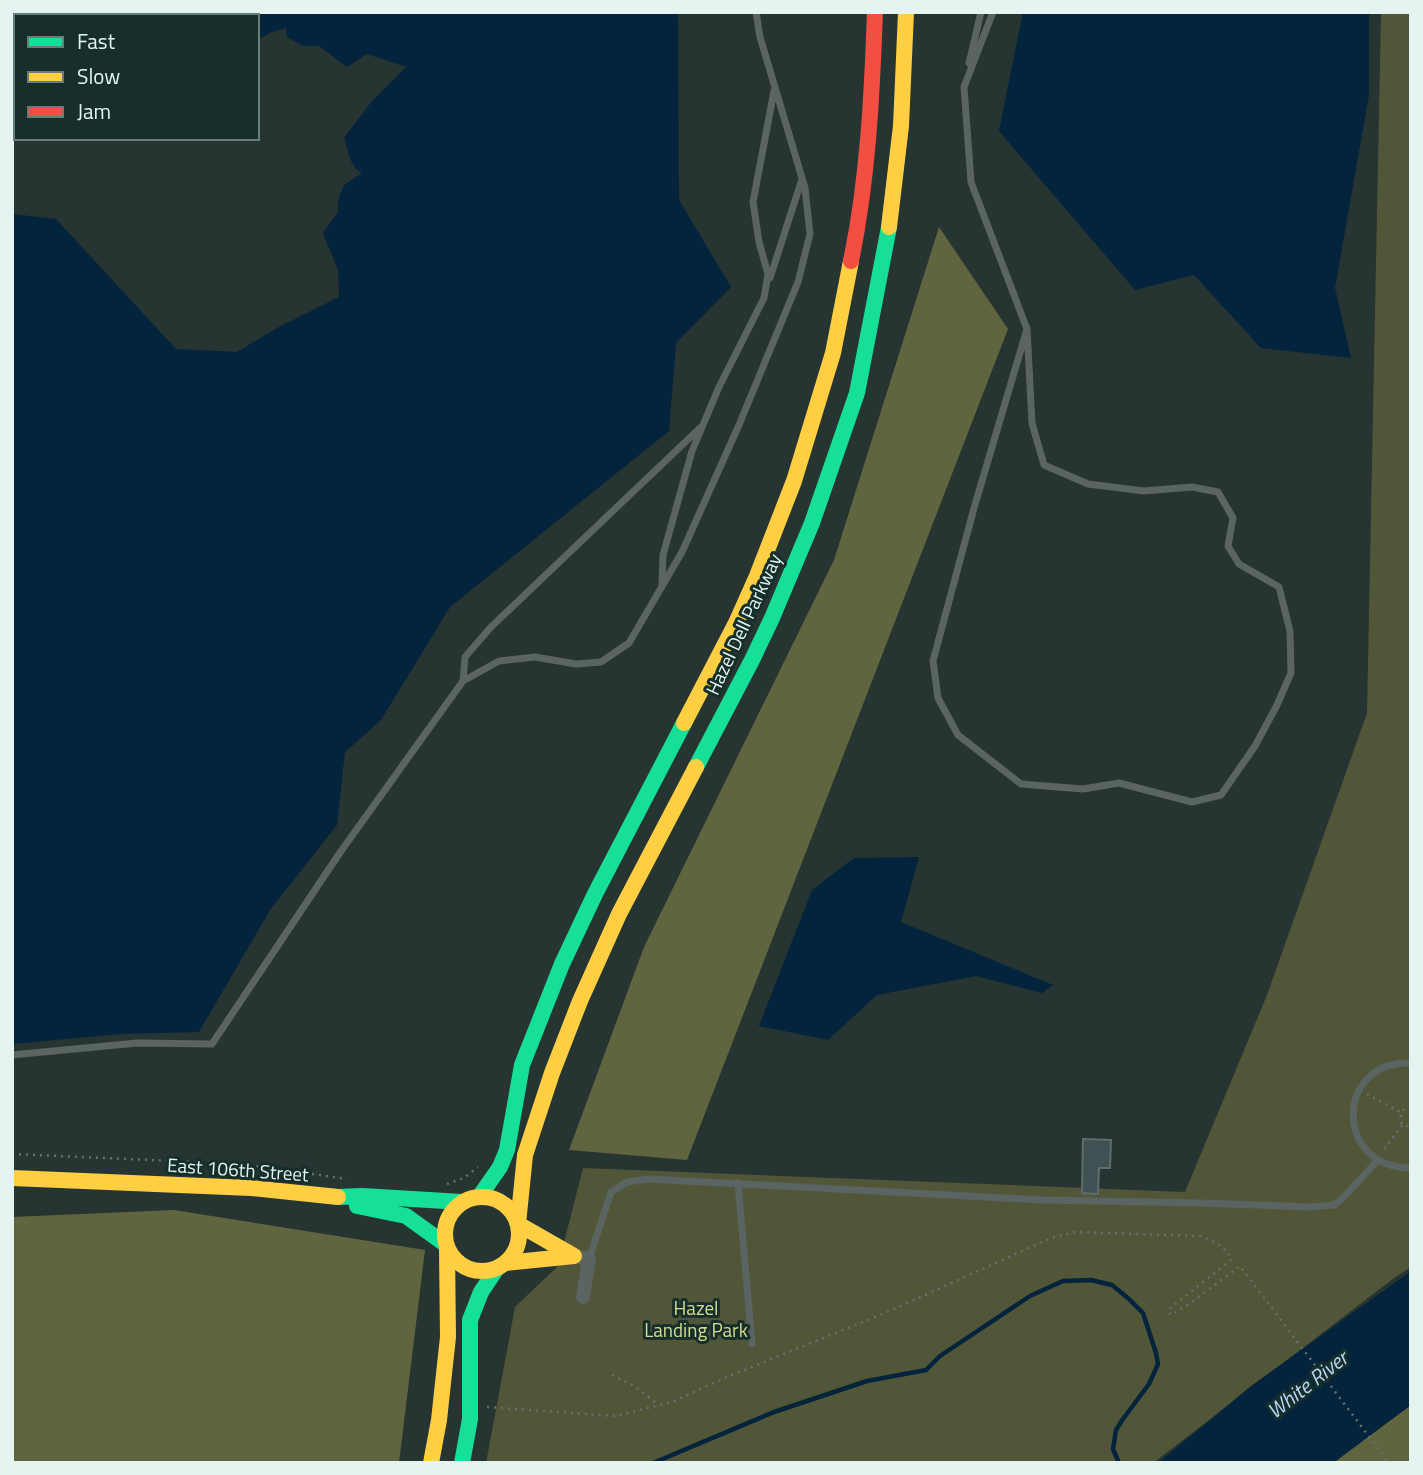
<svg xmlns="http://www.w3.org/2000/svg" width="1423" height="1475" viewBox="0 0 1423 1475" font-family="'Titillium Web',sans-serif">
	<rect width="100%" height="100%" fill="#263432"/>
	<path fill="#525638" d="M1381 12H1411V1267L1394 1278 1153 1463H486L515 1307 558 1266 583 1168 1185 1192 1267 995 1367 713Z"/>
	<path fill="#61653f" d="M939 227 1008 329 687 1160 569 1150 644 947 834 560Z
		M174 1210 425 1250 399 1463H12V1217Z
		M1411 1405V1463H1333Z"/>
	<path fill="#04233c" d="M97 12H678L679 200 731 287 676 343 669 431 450 607 381 720 345 752 337 825 270 910 199 1032 120 1034 12 1044V214L56 219 176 349 237 352 277 328 339 297 338 270 323 233 338 212V201L343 186 362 173C350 167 348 150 344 138L372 101 406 67 367 54 347 67 319 46H303L287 37 286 28 272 32 257 40V16H95Z
		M1023 12H1369V95L1335 288 1351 358 1261 348 1194 275 1135 290 999 131Z
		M919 857 901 922 1053 985 1042 993 976 976 877 995 828 1040 759 1026 812 890 854 858Z
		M1411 1271V1405L1333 1463H1158L1251 1386Z"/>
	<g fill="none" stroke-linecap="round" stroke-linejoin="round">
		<path stroke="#04233c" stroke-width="4.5" d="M653 1463 774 1412 867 1381 926 1370 940 1356 1030 1296 1063 1281 1091 1280 1112 1285 1129 1299 1143 1313 1156 1353 1158 1364 1149 1384 1123 1419 1116 1430 1113 1449 1119 1463"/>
	</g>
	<path fill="#3f5152" stroke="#5f6b6c" stroke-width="2" d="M1083 1139 1111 1140 1110 1168H1099L1098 1194 1082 1193Z"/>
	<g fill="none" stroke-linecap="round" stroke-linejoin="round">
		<path stroke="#67706e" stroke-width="2.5" stroke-dasharray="2 5" stroke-linecap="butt" d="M1367 1094 1402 1113
			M1411 1108 1404 1109 1400 1118 1402 1124 1411 1127
			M1384 1149 1403 1124
			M12 1154 242 1164 347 1179
			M447 1184 464 1178 478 1167
			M612 1375 634 1386 659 1405
			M487 1407 616 1416 672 1402 727 1377 885 1313 1051 1238 1075 1232 1200 1236C1214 1241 1224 1246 1232 1259L1168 1310 1171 1315 1192 1302 1240 1266 1389 1463"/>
		<path stroke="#5a6462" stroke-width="7" d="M993 12 964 87 971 182 1027 329 1032 423 1044 465 1088 484 1144 491 1192 487 1218 492 1233 518 1228 546 1239 564 1279 587 1290 631 1291 673 1277 705 1255 746 1221 795 1192 802 1119 783 1083 789 1021 784 958 735 938 698 933 661 974 508 1027 329
			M969 63 981 12
			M770 278 802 179
			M662 583 663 555 692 451 719 387 764 298 768 274 759 242 753 202 774 91
			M463 681 465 657 491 627 700 428
			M12 1055 137 1043 212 1044 339 854 463 681 499 661 535 657 576 664 601 662 629 643 682 552 739 425 798 282 810 234 805 188 760 37 756 12
			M1411 1063C1335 1060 1333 1168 1411 1168
			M738 1183 752 1344
			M589 1259 611 1192 627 1182 648 1179 1043 1200 1198 1203 1311 1207 1334 1205 1342 1199 1378 1160"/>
		<path stroke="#5a6462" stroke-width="14" d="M574 1256 589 1259 583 1297"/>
		<path stroke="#16e098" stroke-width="16" d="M696 767 752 660 772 618 812 523 857 393 889 227
			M338 1197 362 1196 462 1202
			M479 1197 500 1167 507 1150 522 1065 562 964 595 894 684 723
			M357 1206 406 1216 445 1244
			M462 1463 470 1419V1320L481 1292 497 1268"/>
		<path stroke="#ffcf43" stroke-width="16" d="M889 227 901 126 906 12
			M684 723 736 623 757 576 794 481 833 353 851 261
			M12 1178 251 1188 338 1197
			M445 1234a37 37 0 1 1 74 0a37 37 0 1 1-74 0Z
			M574 1256 518 1224 525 1155 552 1073 580 1001 619 914 696 767
			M505 1263 574 1256
			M431 1463 439 1420 448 1337 447 1249"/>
		<path stroke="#f24e42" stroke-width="16" d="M851 261C868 179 872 95 875 12"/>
	</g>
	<g text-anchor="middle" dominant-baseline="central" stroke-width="6" stroke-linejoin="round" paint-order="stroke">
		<g font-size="19" fill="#e5f4f0" stroke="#162f2b">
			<text transform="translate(743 624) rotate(-65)">Hazel Dell Parkway</text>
			<text transform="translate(238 1169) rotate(4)">East 106th Street</text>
		</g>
		<g font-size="19" fill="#d7db92" stroke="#162f2b">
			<text x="696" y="1307">Hazel<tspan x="696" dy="22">Landing Park</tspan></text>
		</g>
		<g font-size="21" font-style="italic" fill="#b7d7f8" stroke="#162f2b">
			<text transform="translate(1307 1384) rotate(-38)">White River</text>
		</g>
	</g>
	<rect width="1423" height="1475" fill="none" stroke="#e5f4f0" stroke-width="28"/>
	<rect x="14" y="14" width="245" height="126" fill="#162f2b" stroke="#697e7a" stroke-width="2"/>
	<rect x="28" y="37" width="35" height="10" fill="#16e098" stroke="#697e7a" stroke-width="2"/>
	<text x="77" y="49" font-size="21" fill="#e5f4f0">Fast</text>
	<rect x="28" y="72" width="35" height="10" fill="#ffcf43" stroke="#697e7a" stroke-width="2"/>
	<text x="77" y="84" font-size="21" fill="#e5f4f0">Slow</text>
	<rect x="28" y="107" width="35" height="10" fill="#f24e42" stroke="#697e7a" stroke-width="2"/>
	<text x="77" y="119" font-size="21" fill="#e5f4f0">Jam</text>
</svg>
